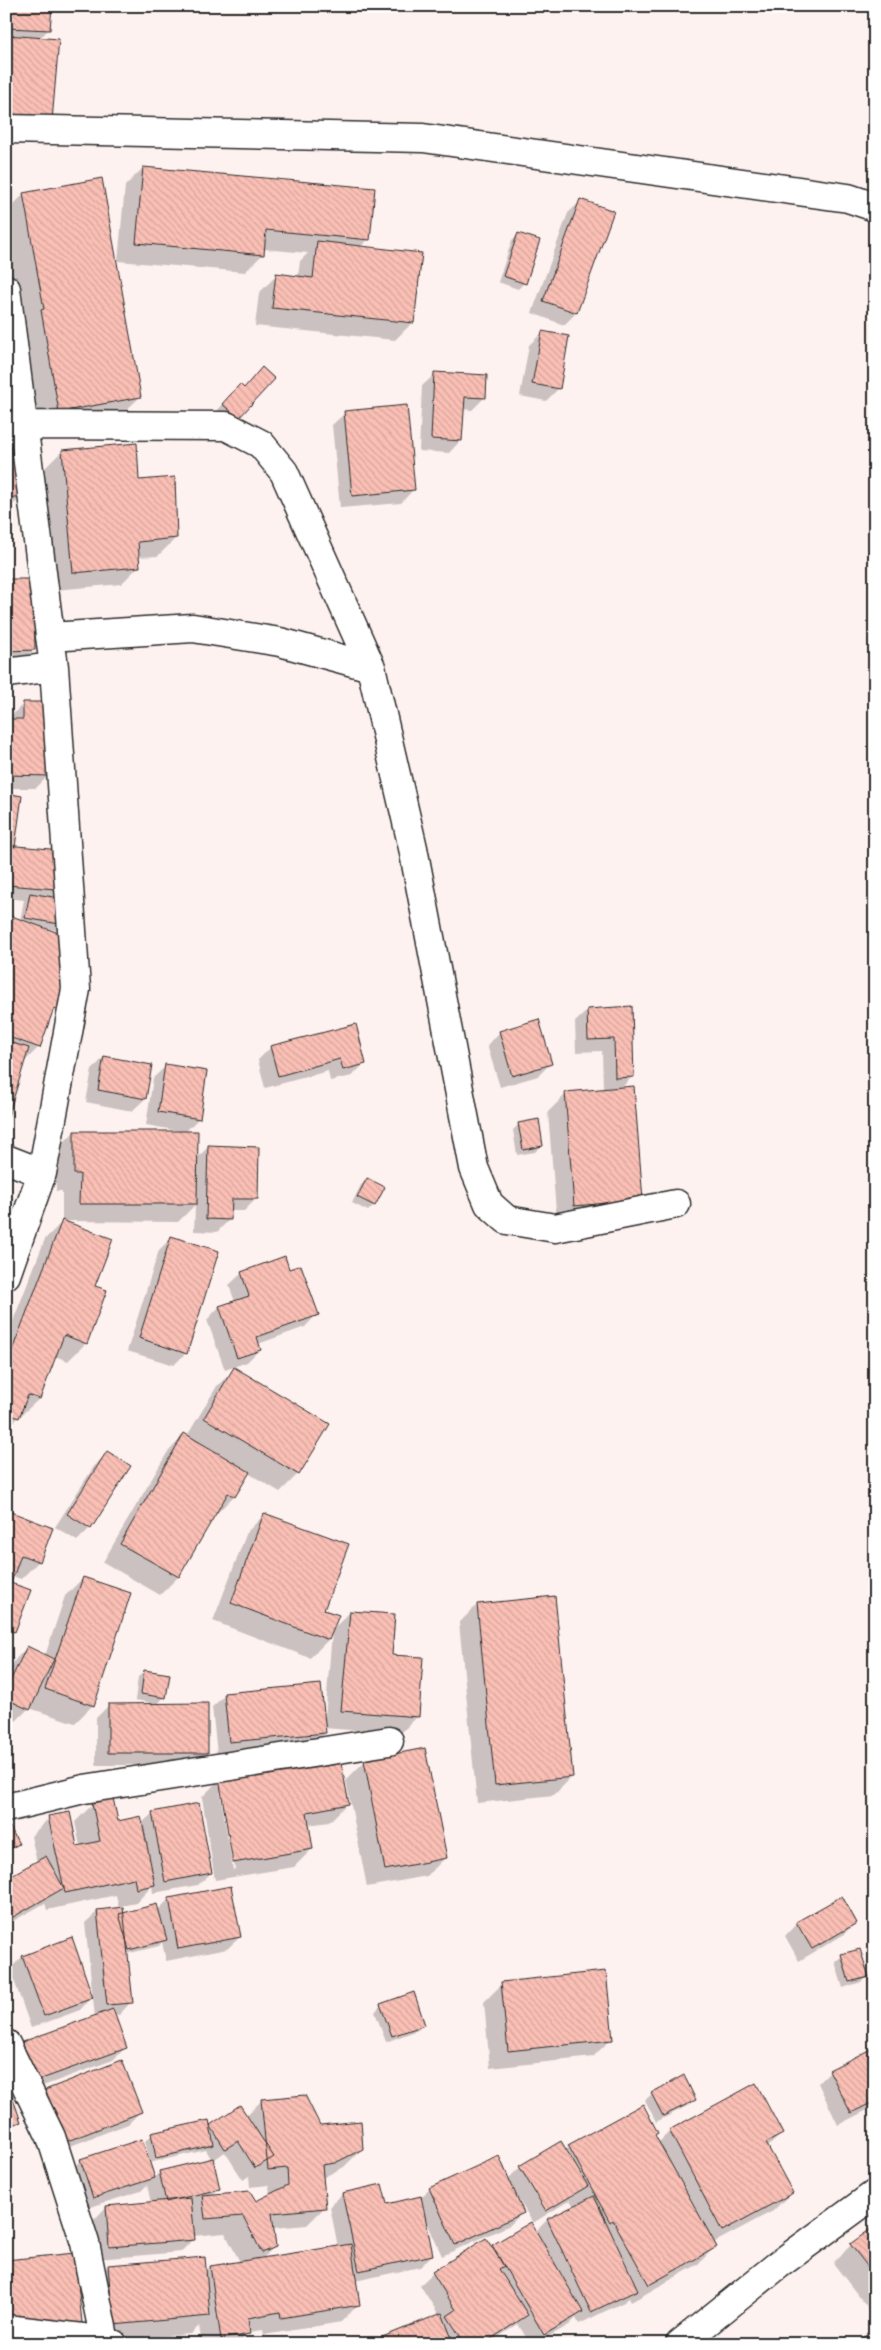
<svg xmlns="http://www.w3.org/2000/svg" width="881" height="2350" viewBox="0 0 881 2350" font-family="'Comic Neue',sans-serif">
	<defs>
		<pattern id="building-back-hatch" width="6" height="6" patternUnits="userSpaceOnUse" patternTransform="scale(1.25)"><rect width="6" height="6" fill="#fabfb5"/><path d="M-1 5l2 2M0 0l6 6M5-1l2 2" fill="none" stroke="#d6a49c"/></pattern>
	</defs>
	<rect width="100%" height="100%" fill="#fef2f0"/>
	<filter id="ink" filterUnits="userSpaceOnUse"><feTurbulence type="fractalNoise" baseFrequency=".02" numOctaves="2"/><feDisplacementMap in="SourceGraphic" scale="10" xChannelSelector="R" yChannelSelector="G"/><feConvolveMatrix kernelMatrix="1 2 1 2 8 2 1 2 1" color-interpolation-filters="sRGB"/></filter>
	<g filter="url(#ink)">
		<path fill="#0003" fill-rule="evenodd" d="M6 6 49 29 39 39 6 136Z
			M143 168 369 239 360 247 413 322 395 340 255 326 259 293 277 275 298 277 300 261 308 253 263 249V254L245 272 118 261 125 186Z
			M24 194 140 397 117 419 37 434 6 243V212Z
			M581 201 576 313 564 325 532 313 568 213Z
			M518 234 524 283 518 289 498 282 512 240Z
			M542 333 559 388 546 401 520 396 529 345Z
			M435 374 485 397 472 410 463 409 461 440 449 453 419 451 422 386Z
			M273 379 232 424 217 410 234 392Z
			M6 401H14L22 496 6 511Z
			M345 413 413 490 401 503 340 508 332 425Z
			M62 451 138 482 176 538 158 556 138 557 139 566 121 584 55 590 44 469Z
			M6 581 34 650 21 662 6 663Z
			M24 703 49 775 36 788H6V720H11V716Z
			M6 795 14 847 70 852 64 932 46 928 56 1008 51 1013 39 1047 23 1063 6 1119V916L20 921 24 900 6 898Z
			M631 1008 633 1076 620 1089 641 1200 557 1224 548 1112 566 1094 603 1090 602 1051 576 1052 575 1022 588 1010Z
			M355 1025 365 1063 352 1076 330 1081 328 1071 265 1088 258 1060 271 1047Z
			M500 1032 550 1064 538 1076 500 1087 487 1045Z
			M104 1057 145 1099 132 1111 86 1102 92 1070Z
			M166 1066 199 1118 185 1132 196 1159 208 1147 256 1199 244 1211H230V1219L217 1232 194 1231 195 1205 178 1222 63 1221 93 1286 86 1343 68 1361 55 1356 39 1399 6 1429V1339L45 1239 62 1222V1191H56V1150L74 1132H185L146 1125 153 1078Z
			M519 1124 541 1146 535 1152 517 1155 513 1130Z
			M367 1179 374 1205 368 1211 352 1203 361 1185Z
			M172 1237 186 1353 174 1365 127 1351 159 1250Z
			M288 1271 317 1314 305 1327 258 1344 260 1349 247 1362 225 1370 207 1320 219 1307 235 1302 229 1285 242 1273Z
			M235 1369 298 1474 280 1492 248 1473 234 1496 216 1514 214 1513 178 1577 160 1595 103 1562 167 1453 184 1435 187 1436 217 1386Z
			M107 1453 129 1466 90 1528 77 1541 55 1527 95 1465Z
			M6 1512 39 1561 21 1579 12 1576 9 1584 14 1631 6 1639Z
			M265 1514 323 1610 332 1630 350 1612 391 1656 418 1716 400 1734 324 1728 325 1733 312 1745 217 1754 212 1707 225 1695 325 1718 332 1632 328 1640 310 1658 213 1621 247 1532Z
			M83 1578 93 1705 75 1723 29 1708 16 1721 6 1717V1678L15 1660 27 1647 45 1656 65 1596Z
			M477 1605 572 1777 554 1795 477 1803 459 1623Z
			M144 1671 164 1697 158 1704 135 1700 138 1677Z
			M109 1705 206 1752 194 1765H96V1718Z
			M424 1750 445 1858 427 1876 367 1887 346 1780 364 1762Z
			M220 1779 347 1804 329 1822 308 1825 312 1849 294 1867 215 1880 202 1797ZM220 1792H223L235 1869 233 1870Z
			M93 1804 117 1823 141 1824 153 1813 211 1873 198 1885 153 1893 152 1886 136 1903 121 1906 122 1914 157 1911 169 1899 240 1937 227 1949 166 1961 162 1942 159 1946 126 1954 131 2002 119 2015H114L125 2048 113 2060 24 2093 10 2056 22 2043 95 2017 85 1923 98 1911 119 1908 116 1895 47 1910 45 1903 6 1925V1880L37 1863 31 1836 49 1818 76 1847 80 1846 75 1822Z
			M856 1922 843 1935 799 1961 785 1936 797 1923Z
			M71 1939 92 1997 80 2010 31 2028 10 1969 22 1957Z
			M842 1956 867 1976 861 1982 843 1988 835 1962Z
			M502 1984 611 2039 593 2057 490 2068 484 2002Z
			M381 2005 424 2024 418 2030 386 2042 375 2012Z
			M875 2048V2106L838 2125 818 2083 830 2071Z
			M6 2082 19 2122 6 2135Z
			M46 2091 140 2112 128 2124 52 2153 33 2104Z
			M652 2094 695 2099 689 2105 656 2122 645 2100Z
			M262 2100 362 2149 344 2167 322 2178 325 2207 307 2225 273 2228 275 2246 262 2259 338 2247 330 2207 342 2194 381 2186 386 2206 421 2197 430 2189 508 2179 520 2167 561 2143 565 2150 642 2105 658 2143 670 2131 782 2133 767 2148 791 2193 773 2211 713 2243 715 2247 697 2265 631 2302 629 2298 624 2302 579 2324 576 2318 569 2325 536 2344H530L518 2324 488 2344H374L439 2315 420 2285 433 2273 493 2246 535 2232 547 2220 574 2207 570 2200 533 2223 516 2195 515 2196 522 2213 510 2225 442 2256 426 2220 432 2255 420 2267 355 2281 359 2304 341 2322 264 2335 263 2330 249 2332 239 2344H202L199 2326 191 2334 95 2342 90 2284 108 2266 205 2272 210 2267 240 2262 225 2233 193 2236V2239L181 2252 97 2259 94 2220 106 2207 151 2203 147 2185 141 2191 81 2210 69 2172 81 2160 149 2158 145 2141 152 2135 209 2127 246 2116ZM206 2150 212 2160 159 2173 154 2178 149 2163ZM225 2152 243 2180 249 2176 250 2187 269 2185 270 2196 255 2203 212 2195 219 2188 212 2161Z
			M875 2228V2317L833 2263 851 2245Z"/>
		<path fill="url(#building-back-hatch)" stroke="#2b2b2b" d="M6 6H52L50 30 6 28Z
			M6 35 59 39 52 121 6 117Z
			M143 167 375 188 370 240 266 230 264 255 136 243Z
			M102 178 141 397 59 412 41 310 44 309 23 193Z
			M580 199 614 211 577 313 543 301Z
			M518 233 540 240 526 284 503 276Z
			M317 241 422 253 414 323 272 308 276 273 313 278Z
			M542 331 569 336 560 389 532 384Z
			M262 367 275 379 239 418 222 404 240 384 244 388Z
			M434 372 487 375 486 398 465 397 462 441 431 439Z
			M6 400 23 496 6 498Z
			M407 405 415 490 352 496 344 411Z
			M137 443 139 480 175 477 177 538 138 542 140 567 73 573 62 450Z
			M6 579H34L35 650 6 651Z
			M23 702H51L50 776 6 775V719H23Z
			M6 793 22 796 15 847 6 846Z
			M6 845 72 851 68 890 6 885Z
			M30 893 76 901 71 926 25 918Z
			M6 914 81 941 57 1009 54 1008 40 1048 6 1036Z
			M632 1006 634 1077 615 1078 614 1039 588 1040 587 1009Z
			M539 1019 552 1064 512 1076 499 1031Z
			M356 1024 366 1064 343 1070 340 1059 278 1076 270 1046Z
			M6 1041 29 1048 6 1123Z
			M104 1056 152 1065 146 1099 98 1090Z
			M165 1064 207 1071 200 1119 158 1112Z
			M634 1086 643 1200 574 1206 565 1092Z
			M539 1119 543 1146 523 1150 518 1123Z
			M74 1131H198L197 1204H79L80 1174H74Z
			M208 1145 259 1147 258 1199H232L231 1220 206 1219Z
			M367 1178 385 1187 375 1206 357 1197Z
			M62 1220 113 1239 95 1286 107 1290 87 1344 64 1335 40 1399 28 1395 19 1418 6 1413V1366Z
			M171 1236 219 1251 187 1354 139 1338Z
			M285 1256 289 1269 301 1265 319 1315 257 1337 261 1350 237 1358 219 1306 249 1296 241 1272Z
			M234 1367 330 1424 299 1475 204 1418Z
			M184 1433 250 1472 235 1497 228 1493 179 1577 120 1544Z
			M107 1451 131 1466 91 1529 67 1514Z
			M6 1510 53 1528 40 1562 21 1555 11 1583 31 1590 15 1632 6 1629Z
			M264 1513 349 1544 324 1610 339 1615 329 1640 231 1603Z
			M83 1577 131 1593 94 1706 45 1689Z
			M555 1596 573 1777 495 1785 477 1604Z
			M350 1611 395 1614 392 1655 423 1657 419 1717 341 1711Z
			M27 1646 54 1659 30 1710 6 1699V1690Z
			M144 1670 170 1674 166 1698 141 1694Z
			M321 1684 326 1733 229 1742 224 1693Z
			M208 1703V1753H108V1704Z
			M6 1729 14 1731 6 1767Z
			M425 1748 447 1858 385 1870 364 1760Z
			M340 1757 349 1804 307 1812 313 1849 233 1863 219 1778Z
			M113 1798 118 1821 141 1816 155 1885 136 1889 134 1878 65 1893 48 1816 70 1812 77 1846 100 1841 92 1803Z
			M199 1803 212 1873 165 1882 152 1812Z
			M10 1827 19 1844 6 1851V1830Z
			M46 1856 64 1888 6 1921V1878Z
			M231 1886 241 1937 178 1949 169 1898Z
			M842 1896 857 1923 812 1949 796 1922Z
			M157 1904 167 1940 129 1950 119 1914Z
			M123 1907 133 2003 107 2005 97 1910Z
			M72 1937 93 1998 44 2016 22 1956Z
			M860 1949 869 1977 849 1982 841 1954Z
			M606 1971 613 2040 508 2051 501 1982Z
			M414 1992 425 2025 392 2036 380 2004Z
			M113 2009 127 2048 36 2081 22 2042Z
			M875 2047V2101L851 2113 829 2070Z
			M122 2060 142 2112 65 2142 45 2090Z
			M684 2075 696 2100 663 2116 651 2093Z
			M6 2078 21 2122 6 2127Z
			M756 2083 783 2134 766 2143 793 2193 722 2231 669 2130Z
			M305 2095 320 2125 361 2121 363 2149 335 2163 322 2165 326 2208 272 2213 276 2247 262 2253 243 2216 205 2219 202 2195 250 2191 256 2201 288 2185 287 2168 268 2170 261 2099Z
			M643 2104 658 2133 655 2135 717 2247 649 2285 613 2220 610 2222 568 2145Z
			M240 2105 274 2157 255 2168 238 2141 225 2149 210 2125Z
			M209 2120 214 2145 156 2158 151 2133Z
			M142 2139 155 2178 93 2198 80 2159Z
			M561 2141 588 2186 546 2211 519 2166Z
			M499 2156 524 2213 455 2245 429 2188Z
			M213 2158 220 2189 166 2202 159 2171Z
			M382 2184 387 2204 421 2196 433 2255 359 2271 342 2193Z
			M594 2196 638 2290 591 2312 547 2219Z
			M191 2198 195 2240 109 2247 106 2206Z
			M531 2222 583 2312 544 2335 492 2245Z
			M875 2226V2276L850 2244Z
			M486 2238 504 2266 499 2269 528 2315 483 2344H465L447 2316 456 2310 432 2272Z
			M351 2244 360 2305 281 2318 280 2312 248 2318 250 2334 221 2339 210 2266Z
			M75 2253 82 2323 6 2330V2260Z
			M205 2257 210 2316 113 2325 108 2265Z
			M442 2313 454 2344H377L375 2340Z
			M875 2330V2344H854Z"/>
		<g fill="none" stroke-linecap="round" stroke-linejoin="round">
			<defs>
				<path id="minor" d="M6 129 423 138 848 198 875 207
					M6 289 54 667 76 989 42 1173 6 1275
					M23 425 226 426 261 444 284 472 371 667
					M50 637 193 628 280 642 371 667 413 848 474 1168 489 1204 507 1220 555 1228 676 1204
					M6 673 54 667
					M6 1159 42 1173
					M6 1808 84 1789 389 1741
					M6 2044 51 2137 85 2243 105 2342
					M6 2329 83 2338 113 2344
					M680 2344 778 2265 875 2194"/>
			</defs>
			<use href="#minor" stroke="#2b2b2b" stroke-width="31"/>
			<use href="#minor" stroke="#fff" stroke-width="28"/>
		</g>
	</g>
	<rect width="881" height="2350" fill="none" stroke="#fff" stroke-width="25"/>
	<rect x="12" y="12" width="856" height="2325" fill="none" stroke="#2b2b2b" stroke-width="2" filter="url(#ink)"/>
</svg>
